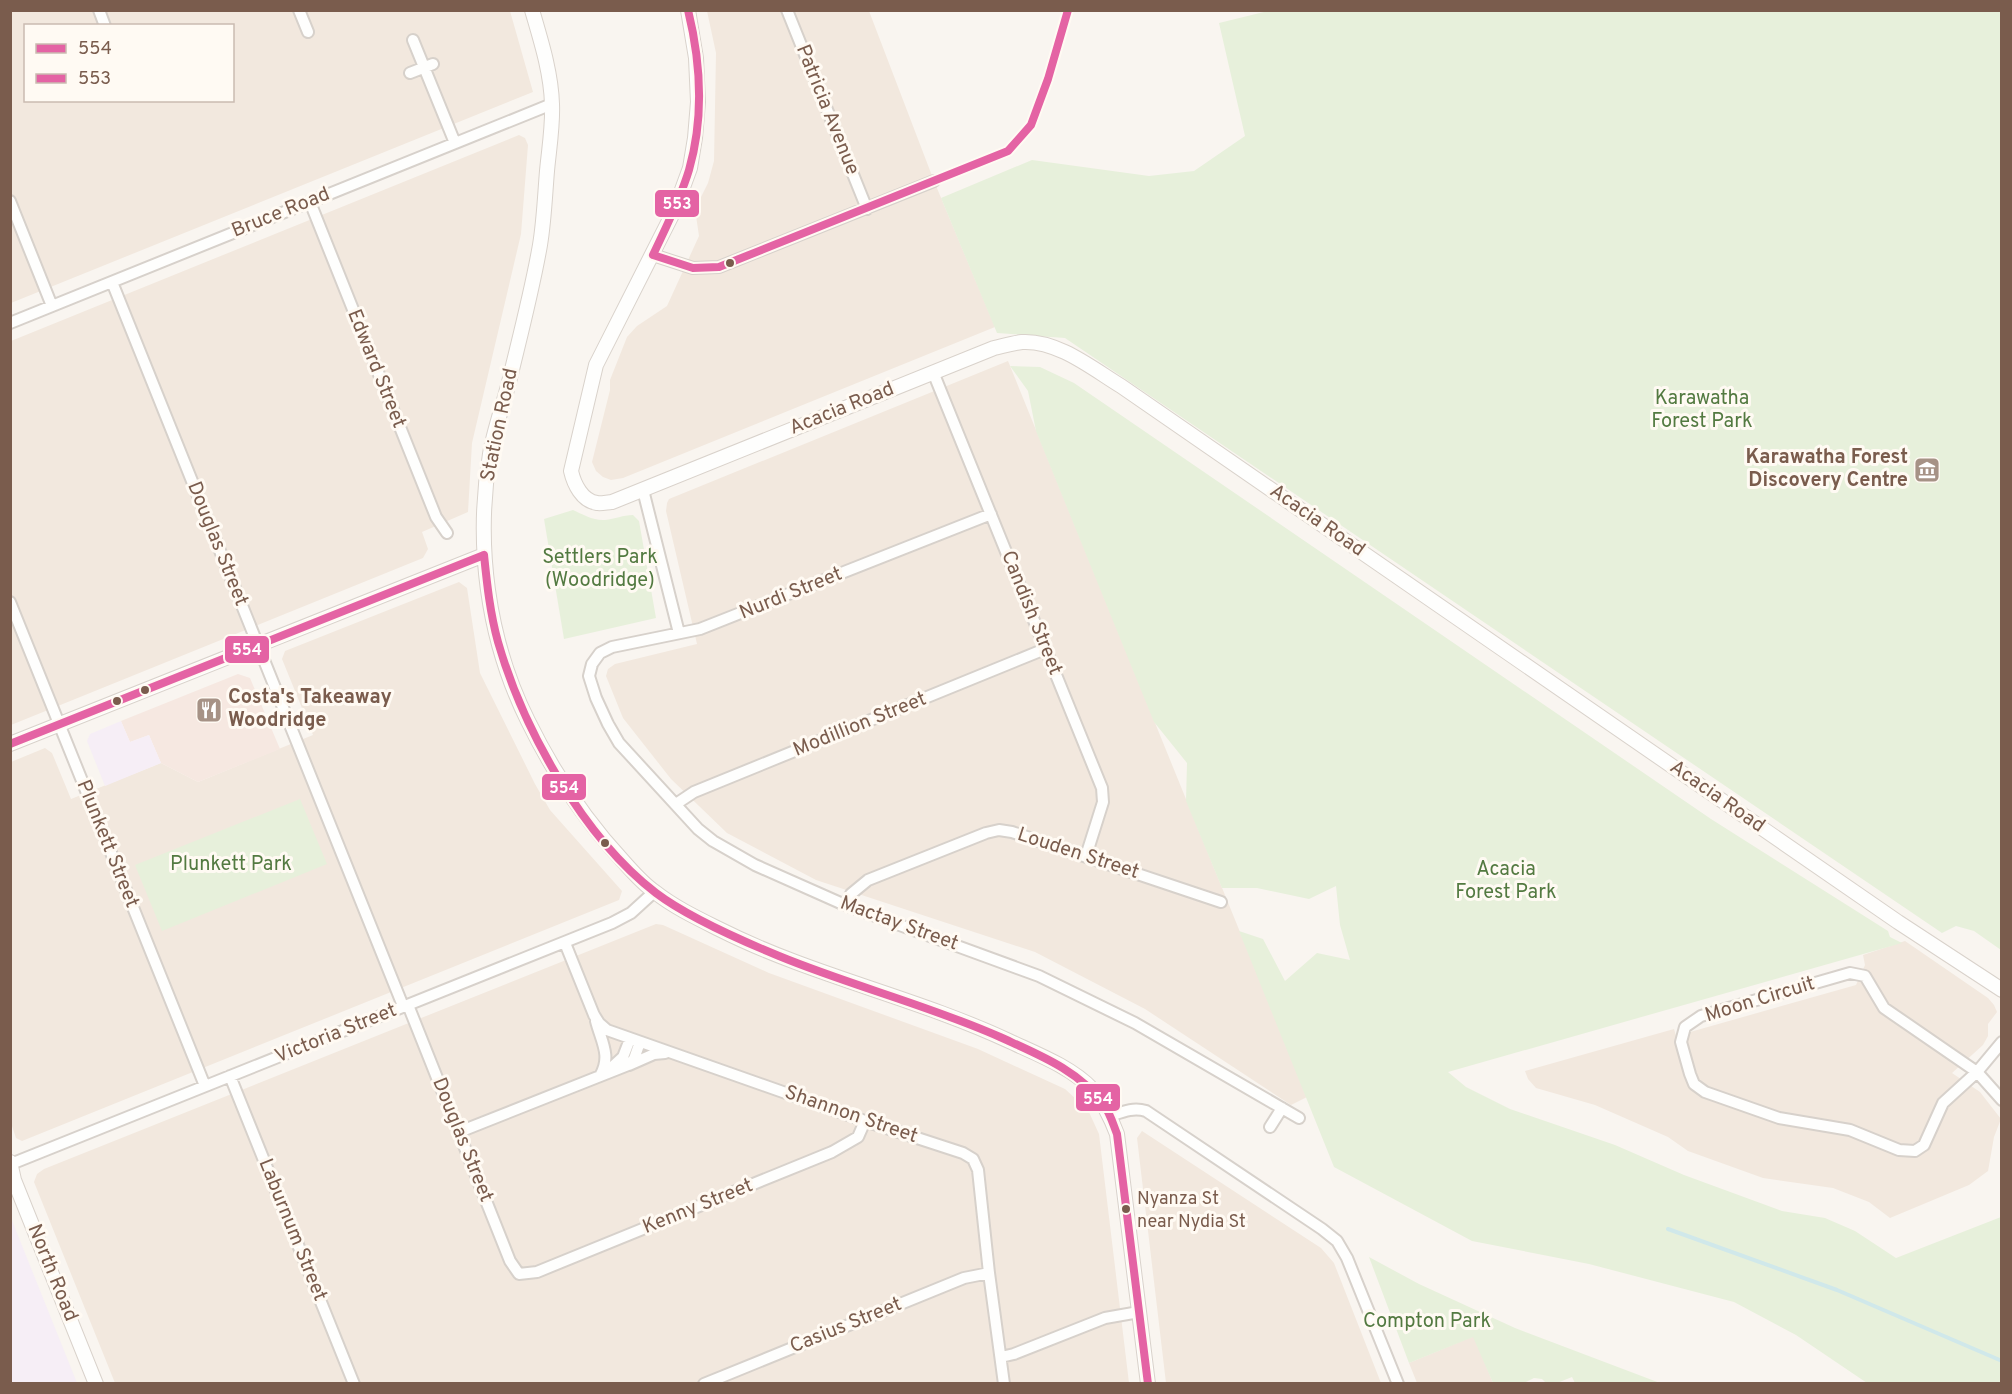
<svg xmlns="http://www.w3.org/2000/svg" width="2012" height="1394" viewBox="0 0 2012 1394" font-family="Overpass,sans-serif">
	<rect width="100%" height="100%" fill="#f9f5f0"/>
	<path fill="#f2e8de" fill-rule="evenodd" d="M11 11H510L533 92 11 303ZM26 26H232V100H26Z
		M707 11H869L934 181 995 327 623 478 611 480 603 477 596 471 592 462 610 390V380L627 337 637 326 667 306 699 236 695 209 708 183 714 161 716 53Z
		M519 135 525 138 528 145 521 234 472 443 468 512 422 532 428 549 423 558 11 725V341Z
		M1008 361 1307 1097 1291 1105 1145 1009 1035 952 816 880 727 833 671 779 623 718 606 676 608 669 615 664 697 644 666 511 667 503 669 499Z
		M459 582 467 588 480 673 535 784 550 810 622 891 619 900 22 1141 16 1138 11 1123V762L45 748 52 753 71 799 161 763 198 782 313 735 282 659 285 651Z
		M656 924 663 925 769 973 978 1049 1065 1089 1088 1110 1099 1134 1129 1383H115L34 1182 37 1174 44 1169Z
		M1905 941 1988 998 1994 1005 1997 1012 1988 1024V1036L1983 1045 1952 1073 1980 1092 2001 1119 1994 1137 1988 1171 1969 1185 1890 1218 1869 1202 1833 1188 1763 1178 1688 1151 1668 1137 1595 1105 1536 1088 1528 1079 1525 1071 1674 1029 1676 1036 1856 985 1865 965 1863 955Z
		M1142 1131 1321 1248 1334 1263 1381 1383H1166L1137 1138Z
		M1474 1336 1493 1383H1417L1409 1363Z"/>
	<path fill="#f6e8e1" d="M238 674 250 678 280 749 198 782 161 763 149 735 130 742 121 721Z"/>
	<path fill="#f6eef6" d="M121 721 130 742 149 735 161 763 105 786 87 741 90 734Z
		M10 1218H11L77 1383H11Z"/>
	<path fill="#e7f0db" d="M1268 11H2001V950L1974 931 1956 926 1942 933 1065 338 997 333 941 198 1032 160 1149 176 1194 171 1245 136 1219 23Z
		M1010 366 1040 367 1074 383 1711 819 1888 931 1890 937 1902 943 1448 1072 1466 1087 1510 1109 1615 1145 1684 1175 1782 1211 1825 1218 1855 1231 1896 1258 2001 1217V1383H1867L1796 1335 1734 1302 1589 1264 1472 1241 1334 1167 1239 931 1263 939 1285 981 1317 953 1350 960 1340 925 1336 886 1309 899 1257 888H1222L1186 801 1187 763 1154 722 1036 431 1028 391Z
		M573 510C582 514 594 521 605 520 615 519 623 515 633 515L639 521 656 618 564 639 544 519Z
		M300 799 327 864 162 931 135 865Z
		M1369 1257 1419 1284 1515 1328 1660 1383H1575L1572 1377 1557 1383H1546L1542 1379 1534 1378 1524 1383H1493L1473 1337 1409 1363Z"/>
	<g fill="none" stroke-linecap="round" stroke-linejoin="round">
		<path stroke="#d0e8ea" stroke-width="4" d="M1668 1229 1837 1290 2002 1361"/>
		<defs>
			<path id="street" d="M99 10 105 26
				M299 10 308 32
				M787 10 867 209
				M413 40 455 143
				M410 73 433 64
				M10 201 52 306
				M310 202 436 517 447 533
				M653 255 693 268 719 267 934 181
				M112 282 403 1006
				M10 323 552 104
				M933 372 1102 788 1103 802 1086 856
				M643 490 679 633
				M991 514 700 629 612 647 600 653 592 664 589 676 596 698 608 724 619 743 698 829 713 841 755 865 845 905 1039 976 1135 1023 1299 1118
				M10 602 205 1086
				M676 804 694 792 1045 649
				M845 905 851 894 868 880 986 833 999 830 1012 832 1221 902
				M565 943 594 1015 599 1023 607 1030 865 1121 963 1153 973 1159 978 1170 989 1273 1004 1384
				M408 1005 510 1261 519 1274 537 1272 832 1152 858 1137 865 1121
				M596 1021C601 1041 612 1056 600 1076
				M2002 1042 1977 1072 1943 1103 1924 1145 1915 1151 1899 1150 1850 1130 1779 1118 1705 1092 1694 1084 1690 1074 1681 1042 1685 1027 1701 1016 1850 973 1865 976 1884 1008 1977 1072 2002 1100
				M629 1065 654 1054 665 1053
				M610 1069 623 1057 630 1039
				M230 1076 354 1384
				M1110 1116C1122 1112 1133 1107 1146 1111L1322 1229 1337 1241 1347 1258 1398 1384
				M1270 1127 1282 1108
				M459 1132 628 1065 634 1059 640 1042
				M11 1164 612 923 631 913 654 892
				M1001 1357 1014 1354 1105 1318 1139 1312
				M704 1384 964 1278 989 1273"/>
			<path id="secondary" d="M532 10C541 41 551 72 552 104 553 126 549 149 547 171 545 195 544 221 540 245 532 291 520 336 509 382 503 406 494 430 490 454 475 543 487 639 528 721 553 772 584 819 623 861 633 872 643 884 655 892 674 907 697 918 719 929 812 976 915 997 1009 1041 1037 1054 1071 1067 1092 1089 1104 1103 1111 1118 1117 1134L1148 1384
				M688 10 696 58 698 102 695 138 690 168 675 209 596 365 571 471C574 484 582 501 597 503 601 504 608 502 612 502L994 348C1003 346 1013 343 1022 342 1058 340 1093 369 1121 386L1898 922 2002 990
				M10 744 484 555
				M10 1162 14 1180 96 1384"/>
		</defs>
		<use href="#street" stroke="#d7d1cb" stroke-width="14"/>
		<use href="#secondary" stroke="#d9d2cb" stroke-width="16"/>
		<use href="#street" stroke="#fefefd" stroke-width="10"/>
		<use href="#secondary" stroke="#fefefd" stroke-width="14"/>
		<defs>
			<path id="bus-1" d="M484 555C487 584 490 613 498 642 523 729 583 837 656 893 689 918 740 940 779 956 852 986 928 1005 1000 1037 1037 1054 1079 1070 1104 1105 1110 1113 1113 1124 1117 1134L1148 1384
				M10 744 484 555"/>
			<path id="bus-2" d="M688 10C701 63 704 118 689 170 680 200 666 227 653 255L693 268 719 267 1008 151 1031 125 1048 79 1068 10"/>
		</defs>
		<use href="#bus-1" stroke="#fffaf3" stroke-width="12"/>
		<use href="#bus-2" stroke="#fffaf3" stroke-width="12"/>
		<use href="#bus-1" stroke="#e463a4" stroke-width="8"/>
		<use href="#bus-2" stroke="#e463a4" stroke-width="8"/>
	</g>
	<defs>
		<symbol id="museum-square" viewBox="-11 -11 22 22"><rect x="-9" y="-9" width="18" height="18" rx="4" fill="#a69286" stroke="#fffaf3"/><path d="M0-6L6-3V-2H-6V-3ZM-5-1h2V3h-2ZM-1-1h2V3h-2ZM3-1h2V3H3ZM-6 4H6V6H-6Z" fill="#fff"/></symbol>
		<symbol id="restaurant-square" viewBox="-11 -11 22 22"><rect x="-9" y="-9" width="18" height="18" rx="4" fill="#a69286" stroke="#fffaf3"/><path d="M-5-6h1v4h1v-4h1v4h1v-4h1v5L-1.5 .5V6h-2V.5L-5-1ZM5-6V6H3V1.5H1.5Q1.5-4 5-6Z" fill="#fff"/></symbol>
	</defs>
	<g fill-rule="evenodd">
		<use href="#museum-square" x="1912" y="455" width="30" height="30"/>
		<use href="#restaurant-square" x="194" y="695" width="30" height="30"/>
	</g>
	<g fill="#7a5c4d" stroke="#fffaf3" stroke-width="2">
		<circle cx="730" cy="263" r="5"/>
		<circle cx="145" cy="690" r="5"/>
		<circle cx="117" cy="701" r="5"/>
		<circle cx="605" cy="843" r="5"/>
		<circle cx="1126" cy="1209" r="5"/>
	</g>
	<g text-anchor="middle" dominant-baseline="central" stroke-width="6" stroke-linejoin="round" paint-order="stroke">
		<g font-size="18" fill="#7a5c4d" stroke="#fffaf3" text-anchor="start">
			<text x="1137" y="1199">Nyanza St<tspan x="1137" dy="23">near Nydia St</tspan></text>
		</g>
		<g font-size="20" fill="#7a5c4d" stroke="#fffaf3">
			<text transform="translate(827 110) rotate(68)">Patricia Avenue</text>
			<text transform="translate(281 213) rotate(-22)">Bruce Road</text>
			<text transform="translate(376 369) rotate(68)">Edward Street</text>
			<text transform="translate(842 409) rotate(-22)">Acacia Road</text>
			<text transform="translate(500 425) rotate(-78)">Station Road</text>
			<text transform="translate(1317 521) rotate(35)">Acacia Road</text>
			<text transform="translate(217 544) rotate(68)">Douglas Street</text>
			<text transform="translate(791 594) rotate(-22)">Nurdi Street</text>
			<text transform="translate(1031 613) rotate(68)">Candish Street</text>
			<text transform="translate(860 725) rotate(-22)">Modillion Street</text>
			<text transform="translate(1717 797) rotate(35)">Acacia Road</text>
			<text transform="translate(107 844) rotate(68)">Plunkett Street</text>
			<text transform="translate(1078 854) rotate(18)">Louden Street</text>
			<text transform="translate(899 924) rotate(20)">Mactay Street</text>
			<text transform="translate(1760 1000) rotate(-17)">Moon Circuit</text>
			<text transform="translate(336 1034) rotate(-22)">Victoria Street</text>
			<text transform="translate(851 1115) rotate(19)">Shannon Street</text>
			<text transform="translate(462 1140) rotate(68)">Douglas Street</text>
			<text transform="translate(698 1207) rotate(-22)">Kenny Street</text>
			<text transform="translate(292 1230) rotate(68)">Laburnum Street</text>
			<text transform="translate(52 1273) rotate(68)">North Road</text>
			<text transform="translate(846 1326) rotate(-22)">Casius Street</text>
		</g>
		<g font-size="20" fill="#537a41" stroke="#fffaf3">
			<text x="1702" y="399">Karawatha<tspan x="1702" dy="23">Forest Park</tspan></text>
			<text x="600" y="558">Settlers Park<tspan x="600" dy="23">(Woodridge)</tspan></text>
			<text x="231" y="865">Plunkett Park</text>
			<text x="1506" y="870">Acacia<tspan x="1506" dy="23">Forest Park</tspan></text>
			<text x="1427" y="1322">Compton Park</text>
		</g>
		<g font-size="20" font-weight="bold" fill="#7a5c4d" stroke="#fffaf3" text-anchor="end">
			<text x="1908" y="458">Karawatha Forest<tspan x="1908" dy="23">Discovery Centre</tspan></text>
			<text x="228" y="698" text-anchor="start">Costa's Takeaway<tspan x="228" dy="23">Woodridge</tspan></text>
		</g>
	</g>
	<g stroke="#fffaf3" stroke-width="2">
		<rect x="654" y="189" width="46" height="29" rx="6" fill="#e463a4"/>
		<rect x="224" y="635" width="46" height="29" rx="6" fill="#e463a4"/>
		<rect x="541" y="773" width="46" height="28" rx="6" fill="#e463a4"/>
		<rect x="1075" y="1083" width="46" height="29" rx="6" fill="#e463a4"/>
	</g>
	<g font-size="16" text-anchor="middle" font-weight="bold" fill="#fff">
		<text x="677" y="209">553</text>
		<text x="247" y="655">554</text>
		<text x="564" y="793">554</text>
		<text x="1098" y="1104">554</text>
	</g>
	<rect width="2012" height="1394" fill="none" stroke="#7a5c4d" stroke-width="24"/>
	<rect x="24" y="24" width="210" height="78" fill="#fffaf3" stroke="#cabbb1" stroke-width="1.5"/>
	<rect x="36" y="44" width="30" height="9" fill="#e463a4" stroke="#cabbb1" stroke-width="1.5"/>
	<text x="78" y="54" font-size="18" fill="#7a5c4d">554</text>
	<rect x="36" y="74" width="30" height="9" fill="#e463a4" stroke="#cabbb1" stroke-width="1.5"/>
	<text x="78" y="84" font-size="18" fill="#7a5c4d">553</text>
</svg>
